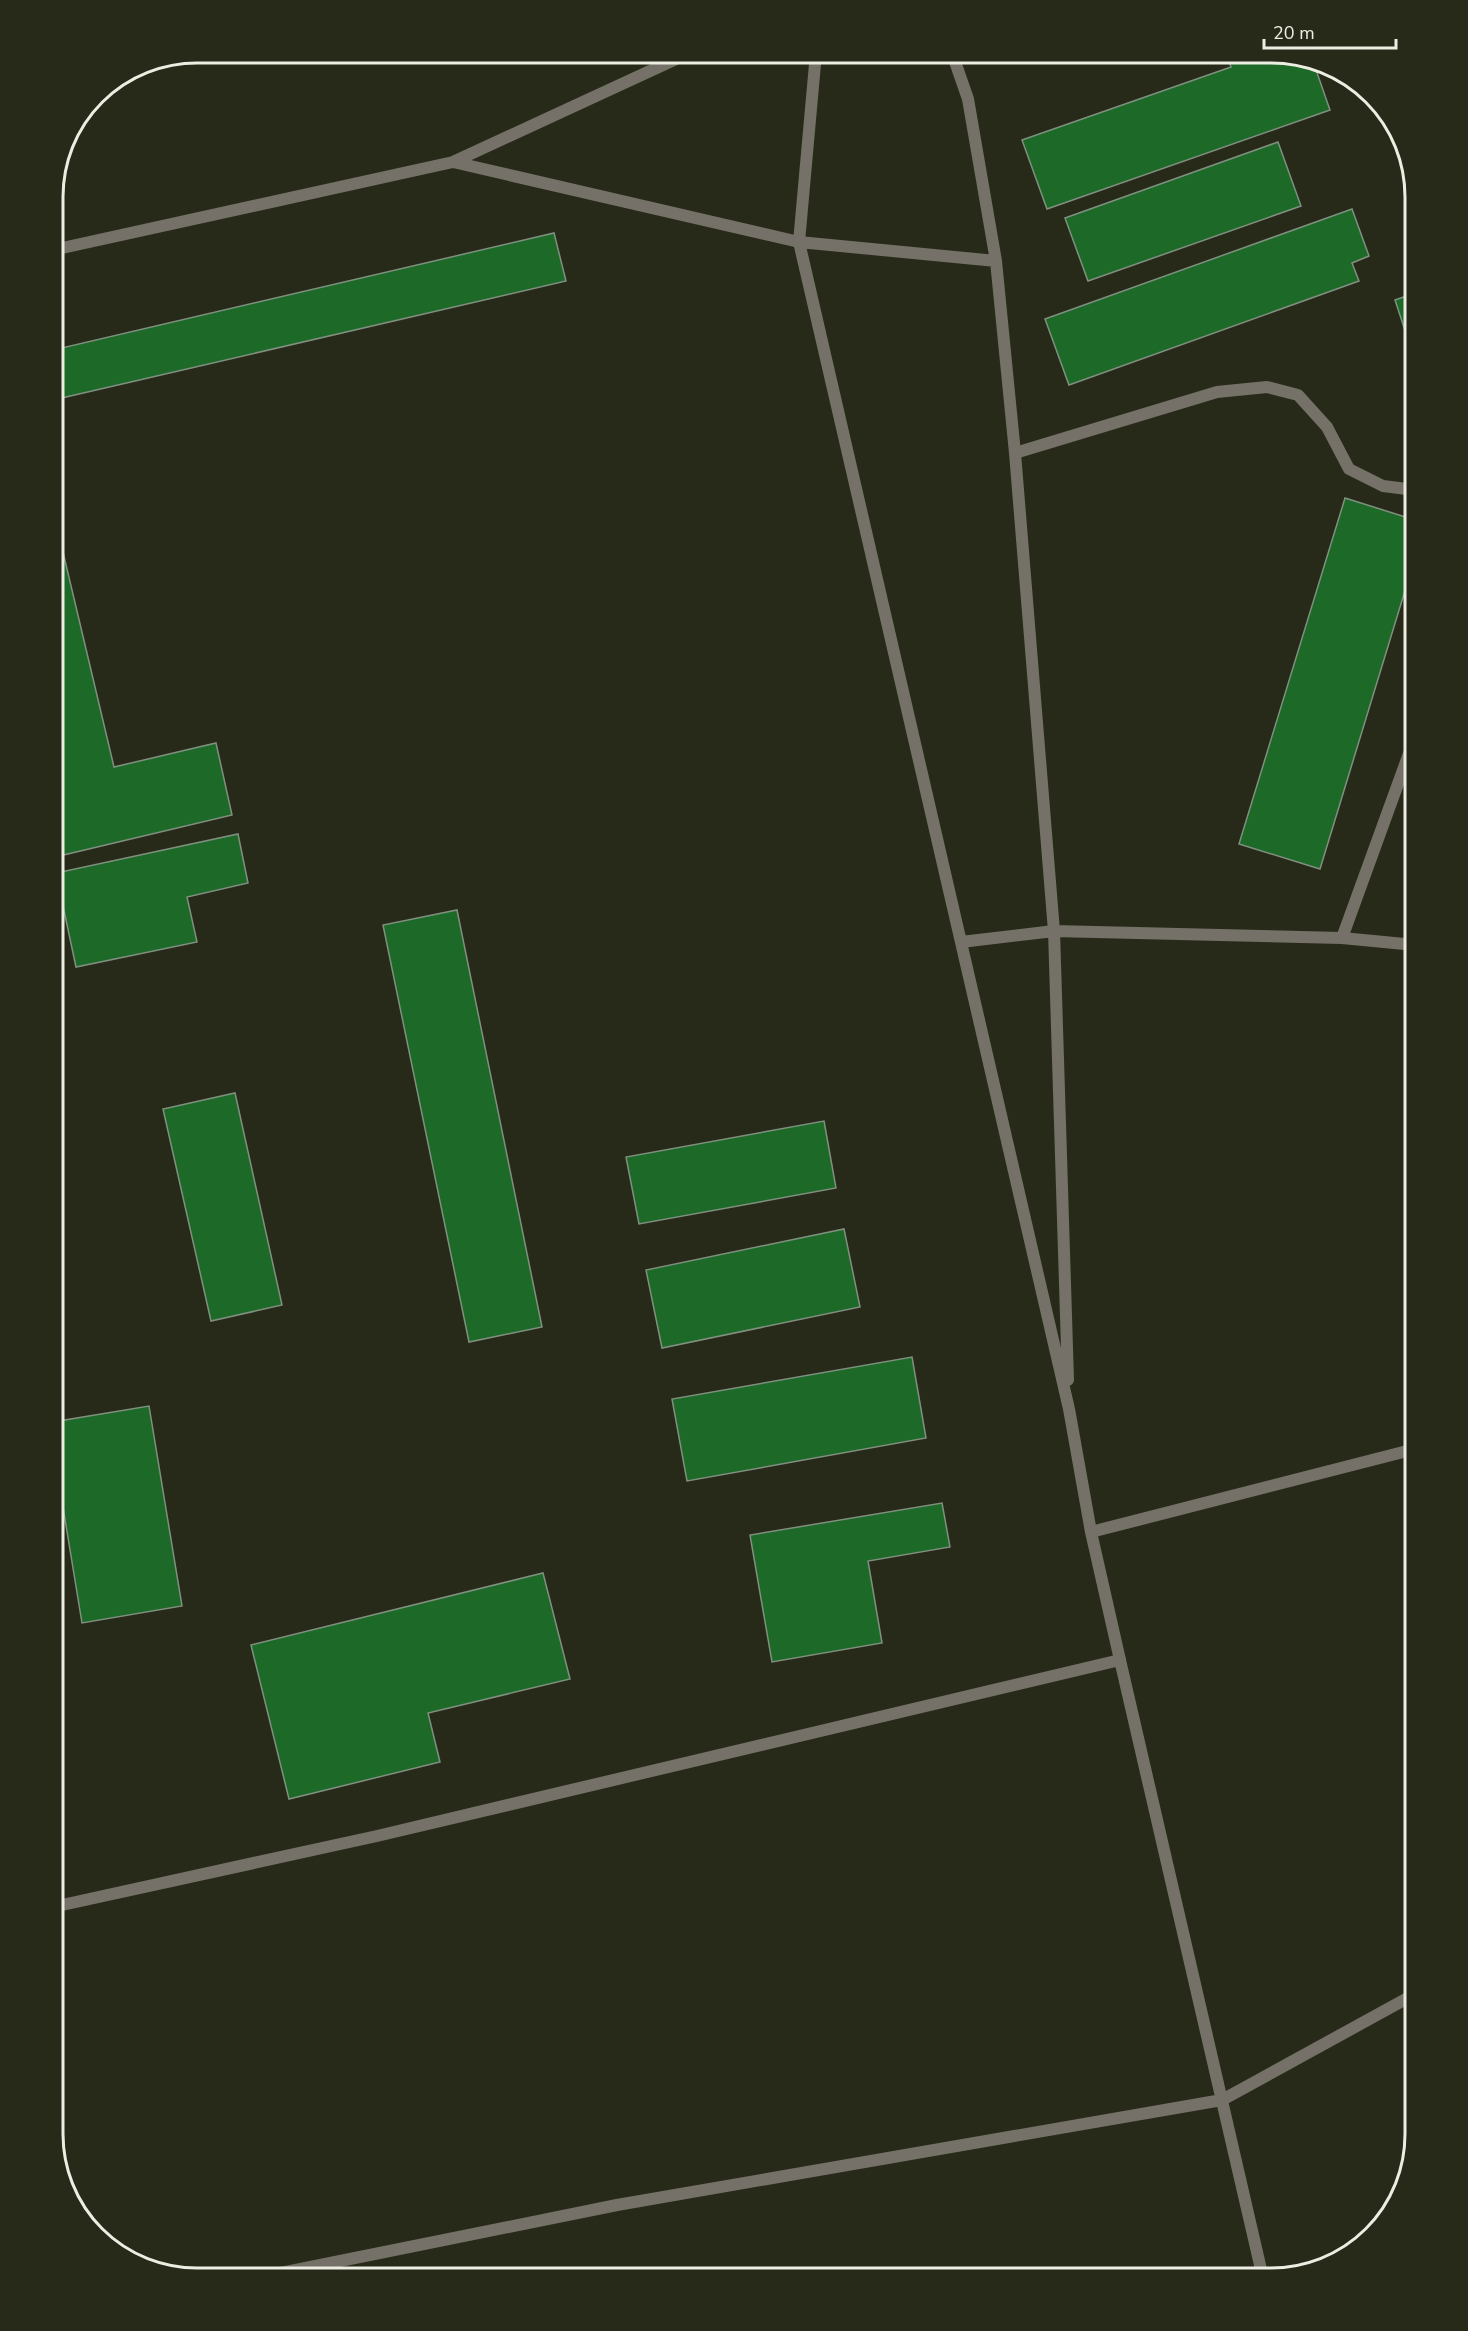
<svg xmlns="http://www.w3.org/2000/svg" width="1468" height="2331" viewBox="0 0 1468 2331" font-family="'Nunito Sans',sans-serif">
	<rect width="100%" height="100%" fill="#282a19"/>
	<path fill="#1c6928" stroke="#809080" stroke-width="1.5" d="M1226 53H1281L1314 64 1330 110 1047 209 1022 140 1231 67Z
		M1278 142 1301 206 1088 281 1065 218Z
		M1352 209 1369 256 1352 263 1359 281 1069 385 1045 319Z
		M554 233 566 281 53 400V350Z
		M1415 293V361L1395 300Z
		M1345 498 1415 520V558L1320 869 1239 844Z
		M53 510 114 767 216 743 232 815 55 857Z
		M238 834 248 883 187 897 197 942 76 967 56 873Z
		M457 910 542 1327 469 1342 383 925Z
		M235 1093 282 1305 211 1321 163 1109Z
		M824 1121 836 1188 639 1224 626 1157Z
		M844 1229 860 1307 662 1348 646 1270Z
		M912 1357 926 1438 687 1481 672 1399Z
		M149 1406 182 1606 82 1623 53 1446V1422Z
		M942 1503 950 1547 868 1561 882 1643 772 1662 750 1535Z
		M543 1573 570 1679 428 1713 440 1762 289 1799 251 1645Z"/>
	<g fill="none" stroke-linecap="round" stroke-linejoin="round">
		<path stroke="#757168" stroke-width="12" d="M816 53 799 242 1069 1409 1091 1532 1120 1660
			M952 53 968 99 996 261 1015 453 1054 931 1068 1380
			M453 162 799 242 996 261
			M53 250 453 162 689 53
			M1015 453 1217 392 1267 387 1298 395 1327 427 1349 469 1383 486 1415 490
			M1342 938 1415 737
			M961 942 1054 931 1342 938 1415 945
			M1091 1532 1415 1449"/>
		<path stroke="#757168" stroke-width="12" d="M53 1907 377 1836 1120 1660 1263 2278
			M256 2278 617 2205 1222 2100 1415 1994"/>
	</g>
	<path d="M0 0H1468V2331H0ZM197 63H1271A134 134 0 0 1 1405 197V2134A134 134 0 0 1 1271 2268H197A134 134 0 0 1 63 2134V197A134 134 0 0 1 197 63Z" fill="#282a19" fill-rule="evenodd"/>
	<path fill="none" stroke="#edeee3" stroke-width="3" d="M197 63H1271A134 134 0 0 1 1405 197V2134A134 134 0 0 1 1271 2268H197A134 134 0 0 1 63 2134V197A134 134 0 0 1 197 63Z"/>
	<path d="M1264 39v9h132v-9" fill="none" stroke="#edeee3" stroke-width="3"/>
	<text x="1273" y="39" font-size="18" fill="#edeee3" stroke="#282a19" stroke-width="4.5" paint-order="stroke">20 m</text>
</svg>
